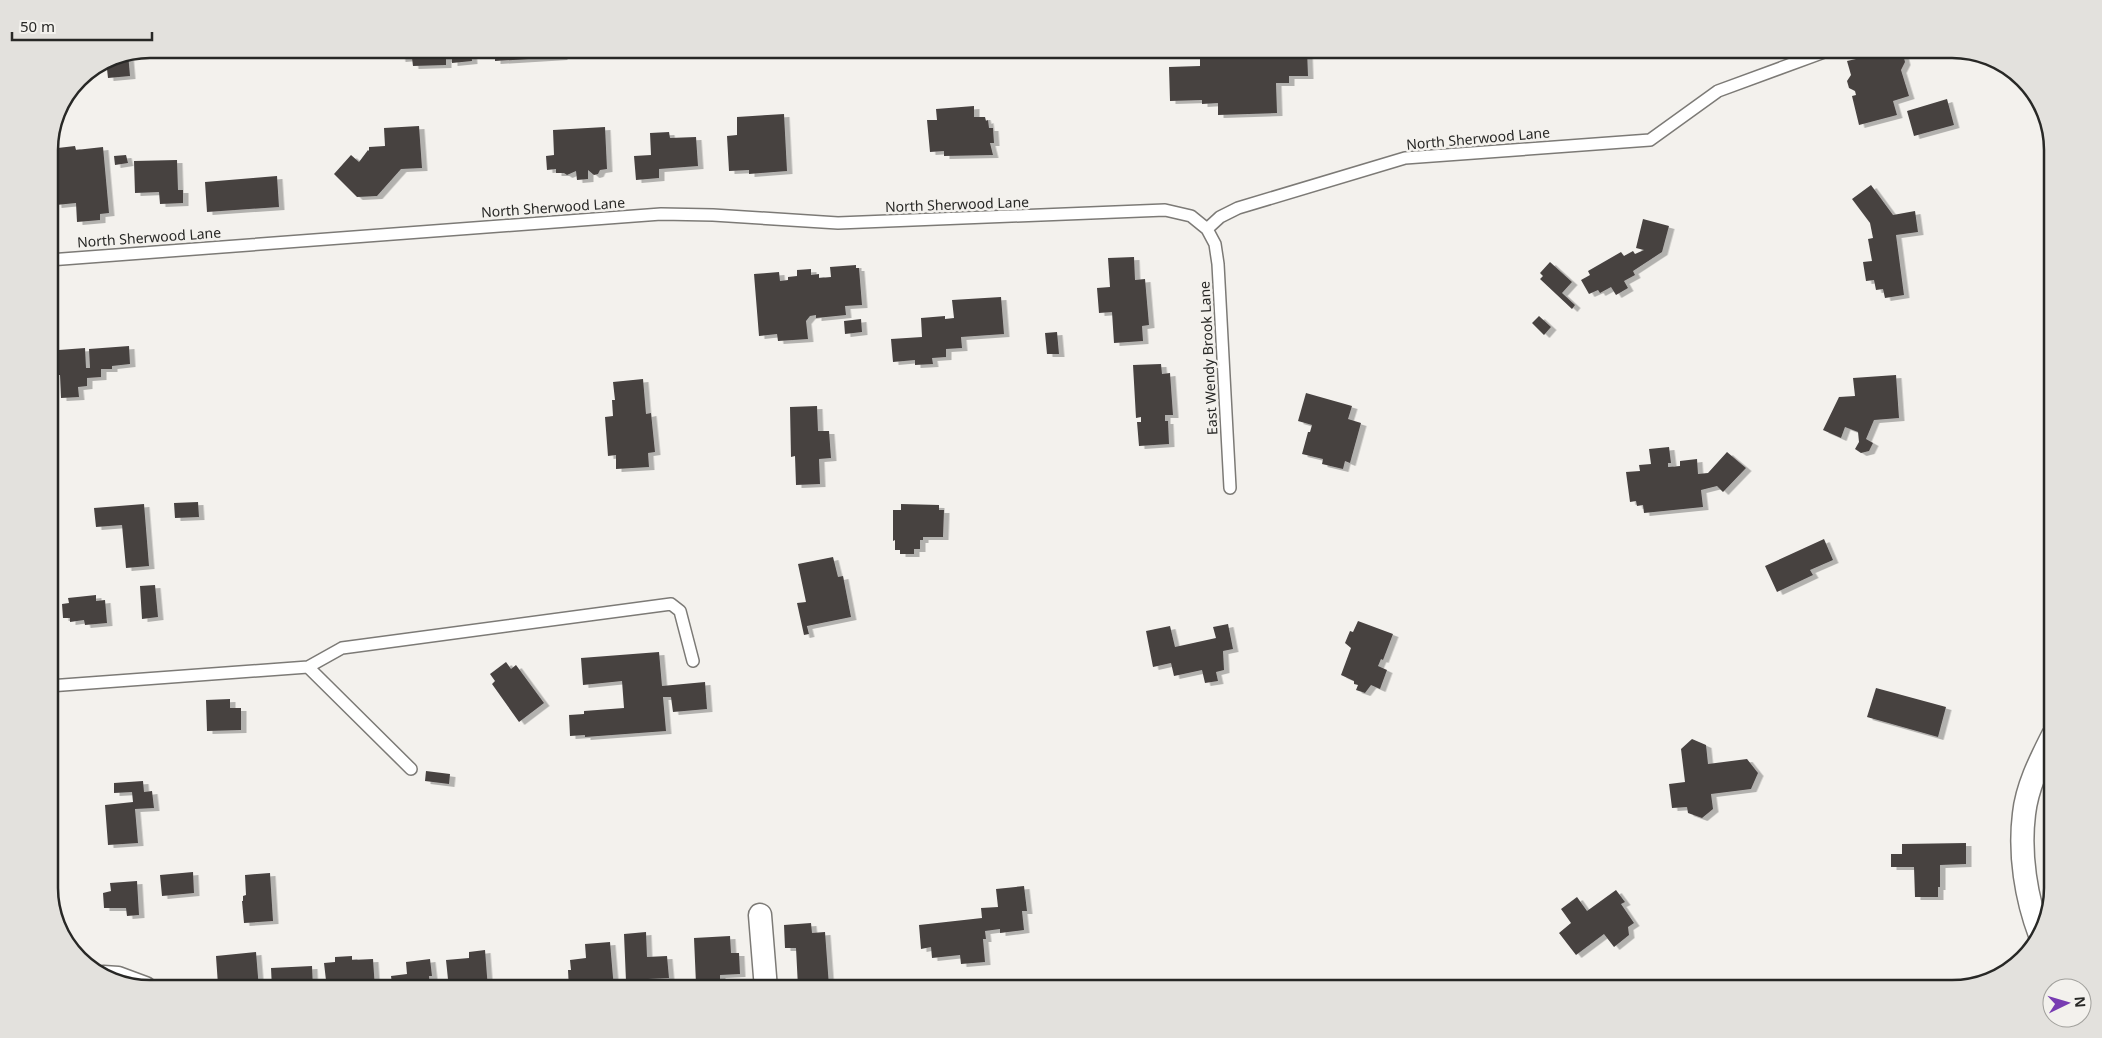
<svg xmlns="http://www.w3.org/2000/svg" width="2102" height="1038" viewBox="0 0 2102 1038" font-family="'Noto Sans',sans-serif">
	<defs>
		<filter id="shadow"><feDropShadow dx="5.5" dy="3" stdDeviation="0" flood-color="#0004"/></filter>
	</defs>
	<rect width="100%" height="100%" fill="#f3f1ed"/>
	<path fill="#474241" filter="url(#shadow)" d="M399 49H471L472 61 452 63V59H446V65L413 66 412 58 400 59Z
		M495 49H562V57L495 61Z
		M1280 49H1307L1308 76H1289V83H1276L1277 113 1218 115V103L1202 104V100L1170 101 1169 67 1200 66V59L1206 56H1215L1218 59 1247 58 1249 56H1258L1260 58H1270V51H1280Z
		M1846 49H1895L1903 54 1905 62 1901 70 1909 96 1893 101 1897 115 1859 125 1852 96 1856 95 1855 91 1849 88 1847 81 1851 75 1847 61 1856 59 1855 55 1852 57Z
		M128 53 130 76 108 78 106 60 111 56Z
		M1947 99 1954 125 1914 136 1907 111Z
		M974 106V117H985L986 121 988 120 989 128H993L994 143H990L993 155 944 156V151L930 152 927 120H937L936 109Z
		M784 114 787 171 749 174V170L729 171 727 136 737 135V117Z
		M419 126 422 168 401 169 377 196 357 197 334 174 351 155 359 162 368 150 369 151V147L385 146 384 128Z
		M605 127 607 169 600 170 598 174 594 175 588 170V179L577 180 576 171 567 175 564 173H556V169L547 170 546 156 554 155 553 130Z
		M669 132 670 138 696 137 698 166 659 169V178L636 180 634 156 651 155 650 133Z
		M75 146 76 150 103 147 109 213 100 214V220L77 222 76 203 56 205 54 183H49V149Z
		M126 155 128 163 115 165 114 156Z
		M177 160 178 190H183V203L160 204 159 192 135 193 134 161Z
		M277 176 279 207 207 212 205 182Z
		M1871 185 1893 215 1915 211 1918 232 1896 235 1904 295 1885 298 1883 289 1876 290 1874 280 1866 281 1863 262 1872 261 1868 239 1873 238 1870 223 1852 199Z
		M1643 219 1669 226 1662 252 1633 271 1635 275 1624 281 1628 288 1616 295 1611 287 1600 293 1598 290 1589 294 1581 280 1590 275 1588 271 1621 252 1624 256 1633 251 1635 254 1644 250 1636 248Z
		M1134 257 1135 280 1145 279 1149 325 1142 326 1143 341 1114 343 1112 312 1099 313 1097 288 1110 287 1108 258Z
		M1550 262 1572 282 1562 293 1575 305 1572 309 1540 279 1543 276 1540 273Z
		M856 265V268H859L862 305 845 306 846 315 816 318V315L810 316 806 321 808 339 778 341 777 334 759 336 754 274 779 272 780 281 788 280V277L797 276V270L811 269V275L819 274V278L831 277 830 267Z
		M1001 297 1004 334 961 337 962 348 946 349V357L932 358 933 364 915 365V360L893 362 891 339 922 337 921 318 945 316V319L954 318 952 300Z
		M1539 316 1551 327 1544 335 1532 323Z
		M861 319 862 332 845 334 844 321Z
		M1057 332 1059 354H1047L1045 333Z
		M129 346 130 364 112 366V369H101V377L87 378V386L78 387 79 397 61 398 60 375H56V367H59V350L85 348 86 368H90L89 349Z
		M1161 364 1162 374 1170 373 1173 415H1165V421H1168L1169 444 1139 446 1137 422H1141V417L1136 418 1133 365Z
		M1896 375 1899 418 1874 420 1866 439 1873 443 1869 451 1861 453 1855 449 1859 442 1858 432 1845 427 1841 438 1823 430 1839 397 1855 396 1853 378Z
		M643 379 646 414 651 413 655 452 648 453 649 467 616 469V455L608 456 605 417 613 416 612 400H615L613 382Z
		M1306 393 1352 406 1348 419 1361 423 1350 463 1345 461 1343 469 1322 464 1323 459 1302 454 1308 432H1310L1312 425 1298 421Z
		M817 406 818 431H829L831 458 819 459 820 484 796 485 795 456 791 457 790 407Z
		M1669 447 1671 463H1668V467L1680 466V461L1697 459 1698 474 1708 473 1727 452 1746 468 1723 492 1717 486 1701 490 1703 507 1644 513 1643 505 1637 506 1636 501 1630 502 1626 472 1640 471 1639 465 1651 464 1649 449Z
		M198 502 199 517 175 518 174 503Z
		M144 504 149 566 126 568 122 525 96 527 94 508Z
		M901 504 939 505V510H944L943 537H923V540H920V549H914V554H900V550H895V540L893 541V510H901Z
		M1824 539 1833 560 1810 570 1813 575 1777 592 1765 566Z
		M833 557 838 577 843 576 851 617 807 626 809 634 804 635 797 603 806 602 798 564Z
		M155 585 158 617 142 619 140 586Z
		M96 595V601L105 600 107 623 85 625 84 620 70 622V618H63L62 604 69 603 68 598Z
		M1358 621 1393 634 1383 660 1381 659 1378 666 1387 670 1380 689 1371 685 1365 693 1356 690 1358 685 1354 684V681L1341 675 1351 648 1345 643 1350 631 1353 632Z
		M1228 624 1233 649 1223 651 1224 670 1216 672 1218 681 1205 683 1202 670 1174 676 1171 663 1153 667 1146 631 1170 626 1175 647 1216 638 1213 627Z
		M659 652 662 686 705 682 707 709 673 712 671 697H663L666 731 585 737V735L570 736 569 715 584 714V711L624 708 622 681 583 685 581 658Z
		M506 662 511 669 516 665 544 703 519 722 492 684 495 681 490 674Z
		M1876 688 1946 707 1938 737 1867 717Z
		M230 699V708H241V730L207 731 206 700Z
		M1692 739 1706 745 1708 764 1747 759 1758 773 1751 789 1711 794 1713 809 1702 818 1688 813 1687 807 1672 808 1669 784 1685 782 1681 749Z
		M426 771 450 774 449 784 425 781Z
		M143 781 144 792 152 791 154 808 135 809 138 843 108 845 105 805 133 802 132 792 114 793V783Z
		M1966 843V864L1940 865V887H1938V897H1915L1914 867H1891V854H1902V844Z
		M193 872 194 893 162 896 160 875Z
		M270 873 273 921 244 923 242 901H243V896L246 895 245 875Z
		M137 881 139 915 127 916 126 908H104L103 893 111 891 110 883Z
		M1024 886 1027 911H1022L1024 930 1000 933V929L985 931 986 939H983L985 962 961 964 960 955 932 958 931 947 921 949 919 925 982 918 981 908 998 907 996 889Z
		M1616 890 1625 902 1621 904 1634 923 1628 927 1629 935 1614 947 1604 934 1576 955 1559 933 1571 923 1561 909 1577 897 1587 911Z
		M811 923 812 933 825 932 829 986H826V989H801V987H798L796 948H785L784 925Z
		M646 932 647 957 667 956 669 978 648 979 649 986 628 987 627 981H626L624 934Z
		M730 936 731 953H739L740 974 720 975V983L696 984 694 938Z
		M610 942 614 989H569L568 970H571L570 960 586 958 585 944Z
		M485 950 488 989H449L446 960 469 958V952Z
		M256 952 259 989H223V985H218L216 956Z
		M352 956V960L373 959 375 989H327L324 963 335 962V957Z
		M430 959 432 976H429L430 989H388L387 984H392L391 976 407 974 406 962Z
		M312 966 313 989H272L271 968Z"/>
	<g fill="none" stroke-linecap="round" stroke-linejoin="round">
		<defs>
			<path id="lane" d="M1207 229 1215 244 1218 264 1230 488
				M49 260 661 214 713 215 838 223 1165 210 1191 216 1207 229 1220 217 1238 208 1405 158 1650 140 1718 91 1827 51
				M308 667 411 769
				M49 686 308 667 342 648 671 604 680 611 693 661"/>
			<path id="street" d="M760 915 766 989
				M2040 935C2026 898 2019 854 2024 814 2027 786 2041 759 2053 735
				M103 977 118 978 145 988"/>
		</defs>
		<use href="#lane" stroke="#7c7a76" stroke-width="14"/>
		<use href="#street" stroke="#7c7a76" stroke-width="25"/>
		<use href="#lane" stroke="#fff" stroke-width="11"/>
		<use href="#street" stroke="#fff" stroke-width="22"/>
	</g>
	<g text-anchor="middle" dominant-baseline="central" stroke-width="5" stroke-linejoin="round" paint-order="stroke">
		<g font-size="14" fill="#282826" stroke="#f3f1ed">
			<text transform="translate(1478 138) rotate(-5)">North Sherwood Lane</text>
			<text transform="translate(957 204) rotate(-2)">North Sherwood Lane</text>
			<text transform="translate(553 207) rotate(-4)">North Sherwood Lane</text>
			<text transform="translate(149 237) rotate(-4)">North Sherwood Lane</text>
			<text transform="translate(1208 358) rotate(-93)">East Wendy Brook Lane</text>
		</g>
	</g>
	<path d="M0 0H2102V1038H0ZM150 58H1952A92 92 0 0 1 2044 150V888A92 92 0 0 1 1952 980H150A92 92 0 0 1 58 888V150A92 92 0 0 1 150 58Z" fill="#e3e1dd" fill-rule="evenodd"/>
	<path fill="none" stroke="#282826" stroke-width="2.5" d="M150 58H1952A92 92 0 0 1 2044 150V888A92 92 0 0 1 1952 980H150A92 92 0 0 1 58 888V150A92 92 0 0 1 150 58Z"/>
	<g transform="translate(2067 1003) rotate(85)"><circle r="24" fill="#f3f1ed" stroke="#a2a19d"/>
	<path d="M0-4L9 19L0 12L-9 19Z" fill="#783cb2"/>
	<text y="-8" font-size="14" font-weight="bold" text-anchor="middle" fill="#282826">N</text>
	</g>
	<path d="M12 32v8h140v-8" fill="none" stroke="#282826" stroke-width="2.5"/>
	<text x="20" y="32" font-size="15" fill="#282826" stroke="#f3f1ed" stroke-width="4" paint-order="stroke">50 m</text>
</svg>
